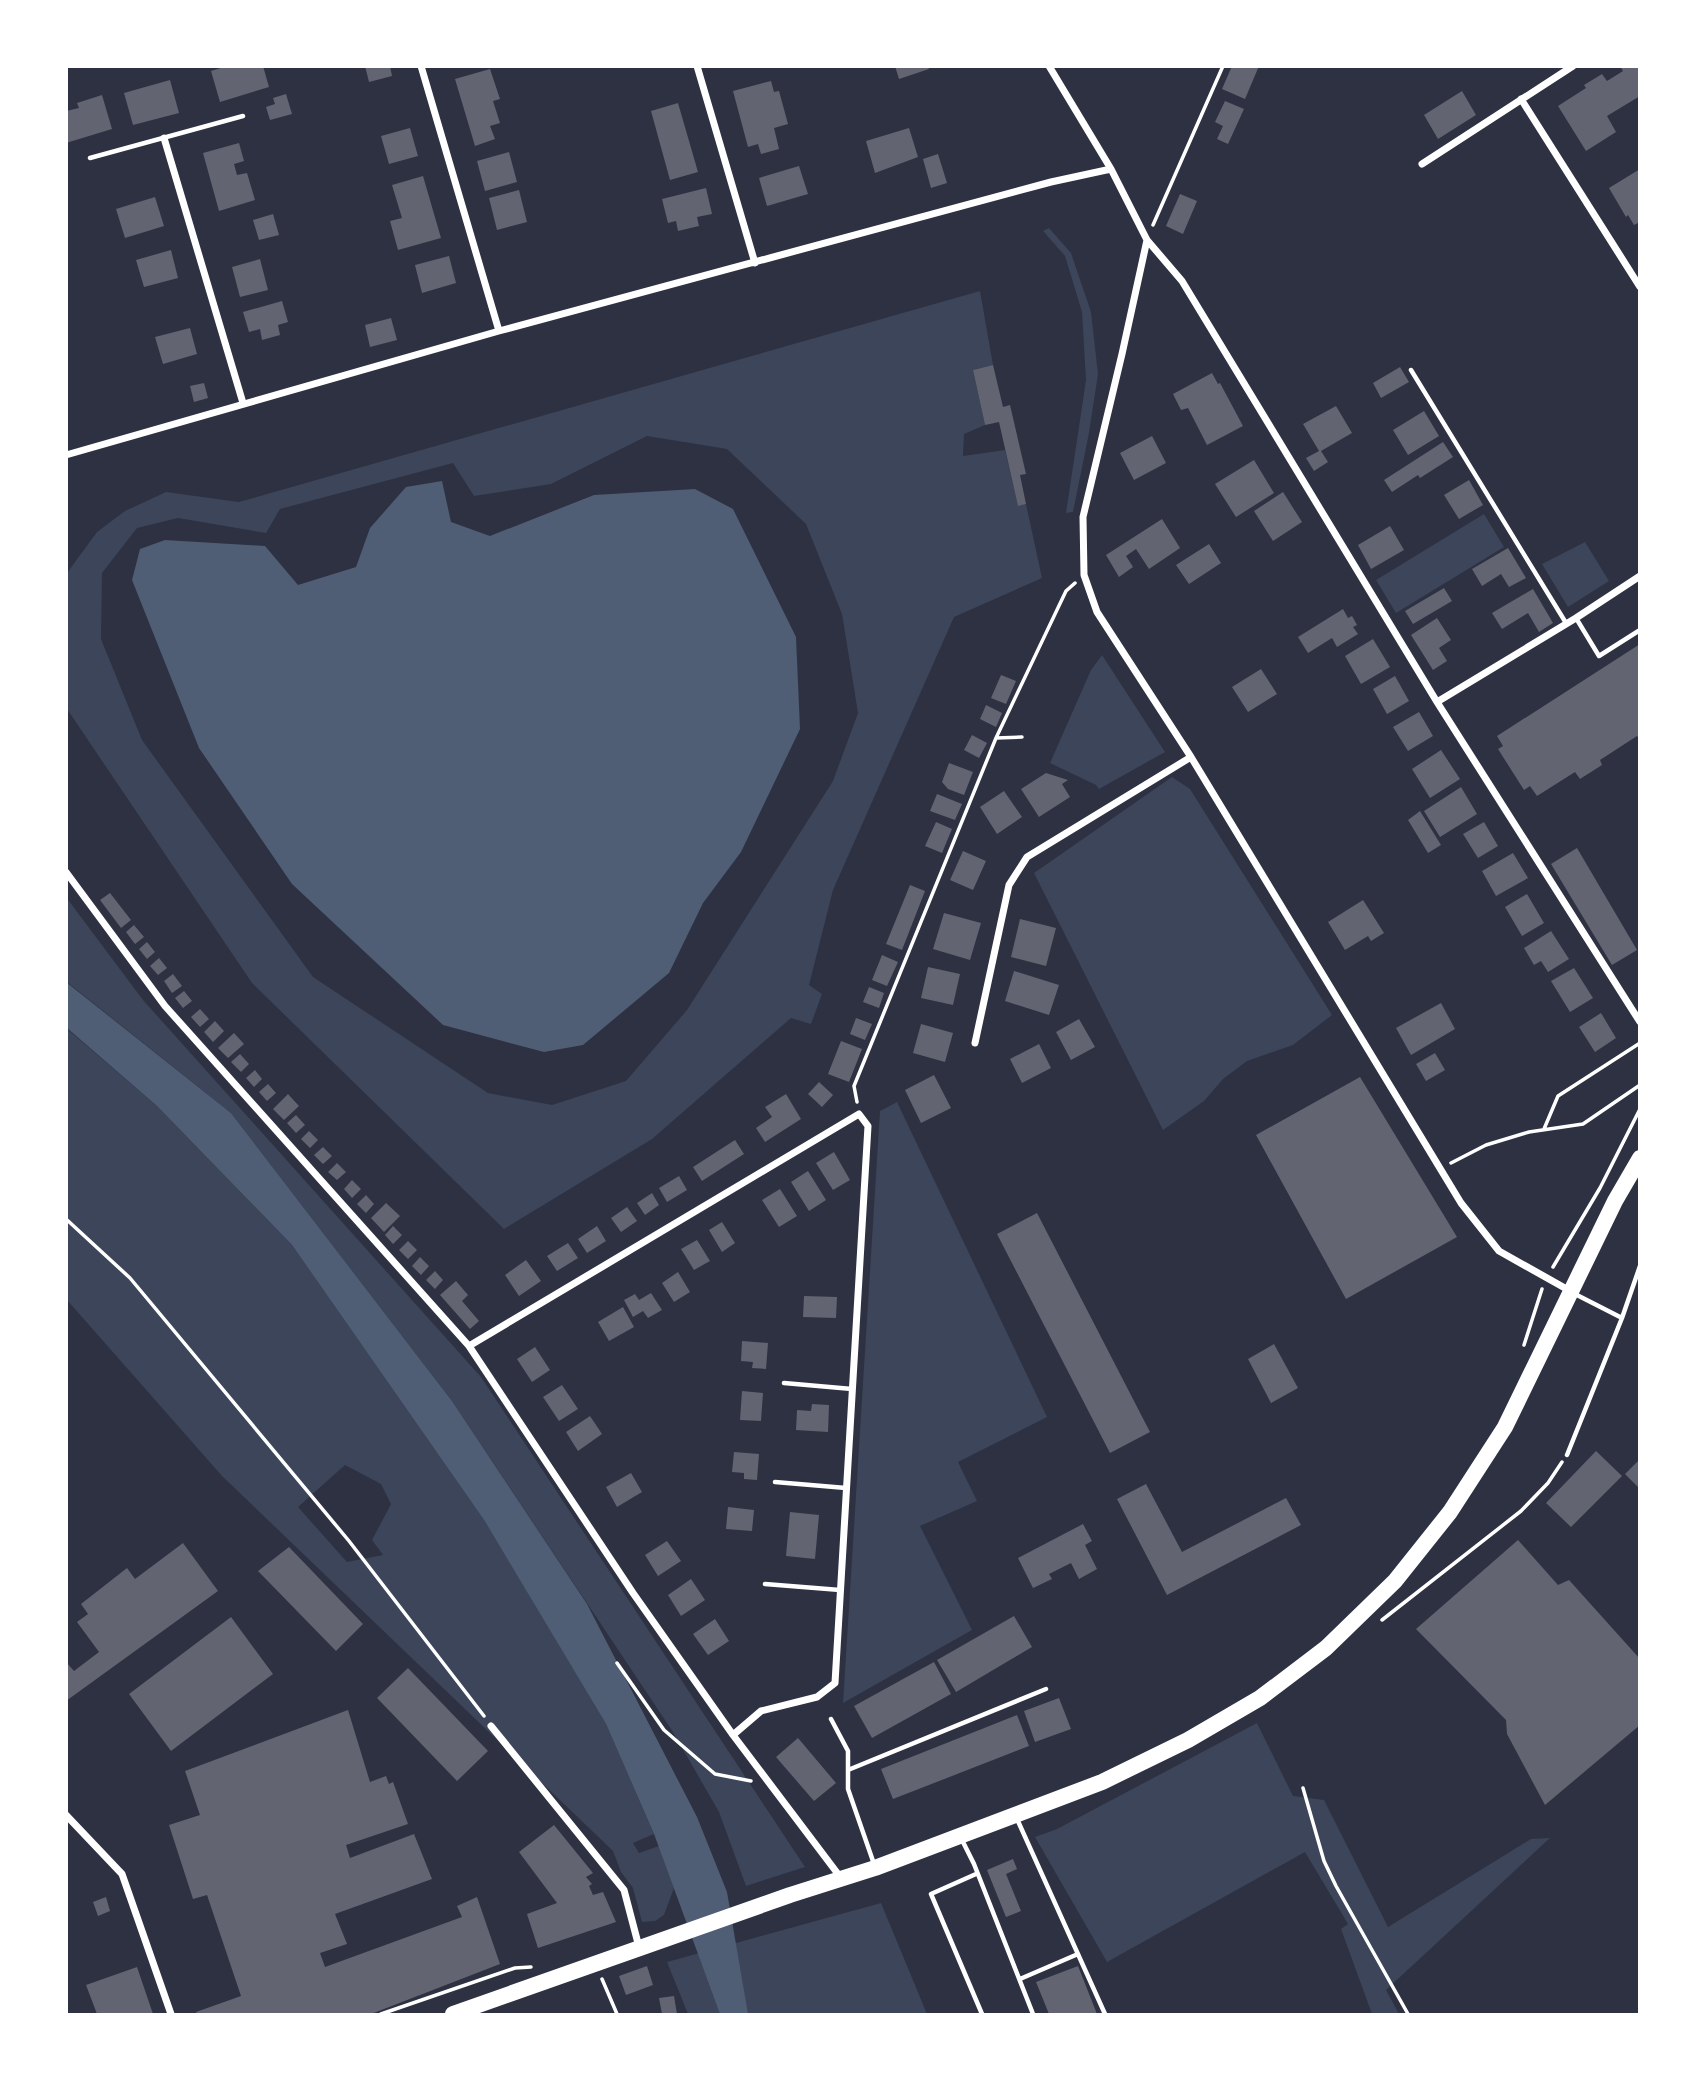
<svg xmlns="http://www.w3.org/2000/svg" width="1706" height="2081" viewBox="0 0 1706 2081" font-family="Montserrat,sans-serif">
	<rect width="100%" height="100%" fill="#2d3142"/>
	<path fill="#3c4559" fill-rule="evenodd" d="M1049 228 1071 253 1091 312 1098 374 1089 433 1073 512 1066 513 1086 380 1082 312 1065 256 1043 231Z
		M980 291 993 365 973 370 985 425 964 434 963 456 1005 450 1018 505 1026 504 1042 578 954 617 833 890 809 985 822 994 811 1024 791 1018 652 1139 504 1229 252 983 67 709V573L97 532 125 511 166 492 239 502ZM647 436 727 449 806 524 842 614 858 713 833 781 687 1010 626 1081 552 1105 488 1093 313 977 142 740 101 639 102 573 137 528 178 518 266 533 280 509 453 463 474 496 551 484Z
		M1484 514 1504 547 1396 613 1376 580Z
		M1585 542 1609 581 1568 607 1542 564Z
		M1102 655 1165 752 1099 789 1096 785 1050 763 1091 670Z
		M1172 777 1190 789 1332 1015 1293 1045 1247 1061 1223 1079 1204 1101 1163 1130 1034 873Z
		M66 897 143 1000 481 1377 805 1867 746 1886 719 1812 673 1732 452 1401 231 1113 67 982Z
		M66 1028 157 1106 292 1245 484 1520 606 1724 654 1834 633 1843 639 1853 659 1846 674 1888 664 1915 655 1921 642 1922 633 1888 621 1872 613 1851 222 1476 67 1300ZM345 1465 381 1484 391 1504 372 1540 383 1555 347 1562 298 1507Z
		M897 1102 1047 1417 958 1462 977 1501 920 1526 972 1630 843 1703 880 1111Z
		M1257 1723 1293 1796 1324 1800 1388 1927 1531 1839 1550 1838 1386 1990 1399 2014H1372L1341 1929 1348 1924 1305 1852 1107 1962 1035 1837 1057 1829Z
		M881 1903 927 2014H688L667 1962Z"/>
	<path fill="#4f5d75" d="M442 481 451 522 490 536 594 495 695 489 733 509 796 637 800 729 741 852 703 903 669 973 583 1045 544 1052 443 1025 292 884 199 748 132 580 140 549 165 540 265 546 298 585 356 567 370 528 406 487Z
		M66 982 231 1113 452 1401 587 1604 697 1817 727 1892 748 2014H720L654 1834 606 1724 484 1520 292 1245 157 1106 67 1028Z"/>
	<path fill="#626471" d="M227 66H263L269 87 220 102 211 71Z
		M365 66H390L392 76 369 82Z
		M895 66H928L929 69 899 79Z
		M1232 66H1259L1245 99 1222 89Z
		M1620 66H1640V96L1607 116 1616 132 1586 151 1558 106 1586 88 1584 85 1602 74 1607 81 1623 71Z
		M490 69 500 99 493 101 500 123 490 126 495 139 475 146 455 79Z
		M170 80 179 113 133 125 124 93Z
		M771 81 774 92 779 91 788 124 774 128 779 149 761 154 758 144 748 147 733 91Z
		M1462 91 1476 115 1438 139 1424 115Z
		M286 94 292 114 270 120 266 107 275 104 273 98Z
		M102 95 112 129 66 143V111L79 108 77 103Z
		M1225 101 1244 109 1228 144 1217 139 1223 126 1215 122Z
		M678 103 698 172 670 180 651 111Z
		M410 128 418 156 389 164 381 136Z
		M909 128 918 157 875 173 866 141Z
		M239 143 244 161 234 164 237 175 247 173 255 200 219 211 203 153Z
		M509 152 517 182 485 191 477 161Z
		M938 154 947 183 931 188 923 159Z
		M799 166 808 194 767 206 759 178Z
		M1640 169V222L1634 225 1628 215 1626 217 1609 188Z
		M423 176 441 238 398 250 390 221 402 218 392 185Z
		M706 188 712 214 697 217 699 226 678 231 676 221 668 223 662 199Z
		M519 190 527 222 497 230 489 198Z
		M1180 194 1197 201 1183 234 1166 226Z
		M155 197 164 226 125 238 116 209Z
		M273 214 279 235 259 240 253 220Z
		M171 250 178 278 144 287 136 260Z
		M449 256 456 283 422 293 415 265Z
		M260 259 268 290 240 297 232 267Z
		M282 301 288 322 278 325 280 335 262 340 260 329 249 332 243 312Z
		M391 318 397 340 370 347 365 325Z
		M190 328 197 354 163 364 155 337Z
		M993 365 1003 407 1010 405 1026 474 1020 475 1026 504 1018 506 999 422 985 425 973 370Z
		M1400 367 1409 382 1381 398 1373 383Z
		M1212 373 1218 384 1220 383 1243 426 1207 445 1188 408 1181 410 1173 394Z
		M204 383 208 398 194 402 190 386Z
		M1336 406 1352 433 1321 451 1328 462 1314 471 1306 458 1319 451 1303 424Z
		M1424 411 1439 436 1408 455 1393 430Z
		M1152 436 1166 463 1134 480 1120 453Z
		M1443 442 1453 457 1420 478 1418 475 1392 492 1384 480Z
		M1254 460 1274 493 1236 517 1215 484Z
		M1469 480 1483 505 1459 519 1444 495Z
		M1283 492 1302 522 1273 541 1254 511Z
		M1162 519 1180 548 1149 569 1136 549 1126 556 1133 567 1119 577 1106 555Z
		M1390 526 1404 550 1371 569 1358 545Z
		M1209 544 1221 563 1189 584 1176 565Z
		M1508 548 1526 578 1509 587 1501 574 1482 586 1472 569Z
		M1444 588 1452 601 1413 624 1405 611Z
		M1533 589 1553 623 1539 632 1528 613 1502 629 1492 613Z
		M1343 609 1348 618 1352 616 1357 625 1353 627 1358 634 1337 647 1332 638 1308 653 1298 637Z
		M1437 618 1451 640 1439 648 1447 661 1433 670 1411 635Z
		M1373 639 1390 667 1361 684 1345 656Z
		M1640 644V740L1637 736 1600 760 1602 765 1580 779 1575 772 1537 796 1530 786 1524 790 1498 749 1503 746 1497 736Z
		M1261 669 1277 694 1248 712 1232 687Z
		M1001 675 1016 681 1006 704 991 698Z
		M1395 676 1409 701 1387 714 1373 689Z
		M986 705 1002 713 996 727 980 719Z
		M1419 712 1433 736 1408 751 1393 727Z
		M972 735 987 743 979 758 964 750Z
		M1441 750 1460 779 1430 798 1412 769Z
		M949 763 973 772 964 795 948 789 942 782Z
		M1046 773 1068 780 1062 784 1070 797 1039 817 1021 789Z
		M1461 787 1477 814 1440 837 1424 811Z
		M1004 791 1022 817 997 834 980 807Z
		M937 794 962 804 955 820 930 811Z
		M1420 811 1441 845 1428 853 1408 820Z
		M936 822 952 829 942 853 925 846Z
		M1484 822 1498 846 1478 858 1463 834Z
		M1577 848 1637 950 1612 965 1551 864Z
		M963 851 986 861 973 890 950 880Z
		M1513 853 1528 878 1496 896 1482 871Z
		M910 885 925 891 902 950 886 944Z
		M110 893 131 920 121 928 100 900Z
		M1527 894 1544 923 1522 936 1505 907Z
		M1363 900 1384 933 1371 941 1368 936 1345 950 1328 922Z
		M944 913 981 923 970 960 933 949Z
		M1020 919 1056 928 1046 966 1011 957Z
		M134 925 144 937 135 944 126 932Z
		M1551 931 1569 959 1548 972 1541 961 1534 965 1524 948Z
		M147 942 155 952 147 959 139 949Z
		M882 955 898 962 887 986 872 980Z
		M159 958 167 968 158 975 150 966Z
		M928 967 960 974 953 1005 921 998Z
		M1574 968 1593 998 1570 1012 1551 981Z
		M1014 971 1059 985 1049 1015 1005 1001Z
		M173 974 182 986 172 993 164 981Z
		M869 987 884 993 879 1008 863 1002Z
		M184 991 192 1001 183 1008 175 998Z
		M1441 1003 1455 1029 1411 1055 1396 1028Z
		M200 1009 209 1019 200 1027 191 1017Z
		M1601 1013 1616 1038 1595 1052 1579 1027Z
		M856 1018 872 1024 865 1040 850 1034Z
		M1079 1019 1095 1047 1071 1060 1056 1032Z
		M215 1021 224 1031 213 1042 204 1032Z
		M921 1024 953 1033 945 1062 913 1053Z
		M234 1033 244 1044 228 1058 218 1048Z
		M841 1041 862 1049 849 1082 828 1074Z
		M1039 1044 1051 1068 1022 1083 1010 1059Z
		M1435 1053 1445 1070 1426 1081 1416 1064Z
		M240 1054 249 1064 241 1072 231 1062Z
		M255 1070 262 1079 254 1087 246 1078Z
		M934 1075 951 1108 921 1123 905 1090Z
		M1360 1077 1457 1237 1346 1299 1256 1135Z
		M819 1082 833 1095 822 1107 808 1094Z
		M268 1084 276 1093 267 1101 259 1092Z
		M288 1094 299 1106 284 1120 273 1109Z
		M786 1094 801 1119 765 1142 756 1128 772 1117 765 1107Z
		M296 1115 305 1125 296 1133 287 1123Z
		M309 1131 318 1140 310 1148 301 1139Z
		M735 1140 744 1154 702 1181 693 1167Z
		M323 1147 332 1156 323 1164 314 1155Z
		M834 1152 850 1180 833 1190 816 1163Z
		M337 1163 346 1172 337 1180 328 1172Z
		M808 1171 826 1200 809 1211 791 1182Z
		M679 1176 687 1190 667 1202 659 1188Z
		M352 1180 361 1189 352 1198 344 1189Z
		M780 1189 797 1216 779 1227 762 1200Z
		M652 1193 659 1205 645 1215 637 1203Z
		M366 1195 374 1204 366 1213 357 1204Z
		M386 1203 400 1216 384 1232 371 1218Z
		M627 1207 637 1221 621 1232 611 1218Z
		M1037 1213 1150 1432 1110 1453 997 1234Z
		M722 1222 735 1243 722 1252 709 1230Z
		M393 1226 402 1235 393 1244 385 1235Z
		M597 1226 606 1241 587 1253 578 1239Z
		M697 1240 710 1261 694 1270 681 1249Z
		M408 1241 417 1250 408 1259 399 1250Z
		M568 1243 578 1258 557 1271 547 1256Z
		M420 1257 429 1266 421 1275 412 1266Z
		M526 1260 541 1281 519 1296 505 1275Z
		M435 1271 443 1280 435 1289 426 1280Z
		M678 1272 690 1292 674 1302 662 1283Z
		M456 1281 468 1295 462 1301 479 1321 470 1329 440 1295Z
		M651 1293 662 1310 648 1318 643 1311 633 1317 624 1300 635 1294 639 1300Z
		M804 1296 837 1297 836 1318 803 1317Z
		M623 1307 634 1327 609 1341 598 1322Z
		M742 1341 768 1343 766 1369 752 1368 753 1362 741 1361Z
		M1274 1344 1298 1388 1271 1403 1248 1359Z
		M535 1347 550 1370 532 1382 517 1359Z
		M562 1385 578 1409 559 1421 543 1397Z
		M742 1391 763 1393 761 1421 740 1420Z
		M812 1404 829 1405 828 1432 796 1430 797 1410 811 1411Z
		M590 1416 602 1434 578 1451 566 1432Z
		M1596 1451 1622 1476 1571 1527 1546 1503Z
		M734 1452 759 1454 757 1480 744 1479V1473L732 1472Z
		M1640 1459V1489L1625 1474Z
		M631 1473 642 1492 617 1507 606 1487Z
		M1146 1484 1182 1552 1286 1498 1301 1525 1167 1595 1117 1499Z
		M728 1507 754 1510 752 1531 726 1529Z
		M790 1512 819 1515 815 1559 786 1556Z
		M1083 1524 1092 1541 1085 1545 1097 1569 1079 1579 1071 1563 1049 1574 1052 1579 1033 1588 1018 1558Z
		M1518 1540 1558 1585 1569 1580 1640 1659V1725L1545 1805 1507 1734 1506 1720 1416 1629Z
		M667 1541 681 1561 658 1576 645 1555Z
		M183 1543 218 1591 66 1701V1662L74 1671 99 1652 77 1622 88 1614 81 1604 127 1568 135 1579Z
		M289 1547 363 1624 336 1651 258 1571Z
		M691 1579 705 1600 681 1616 668 1595Z
		M1014 1616 1032 1647 956 1692 937 1660Z
		M231 1617 273 1674 171 1751 129 1694Z
		M715 1619 729 1641 708 1655 693 1634Z
		M934 1662 951 1694 872 1738 854 1706Z
		M408 1668 488 1751 457 1781 377 1698Z
		M1059 1698 1071 1729 1035 1742 1024 1711Z
		M348 1710 370 1782 386 1776 389 1784 393 1782 408 1824 346 1845 350 1858 414 1834 432 1879 335 1914 347 1944 320 1953 325 1967 462 1917 457 1906 477 1897 500 1964 371 2014H197L196 2012 241 1996 207 1895 193 1899 169 1825 200 1815 185 1771Z
		M1017 1715 1029 1746 893 1799 881 1769Z
		M798 1738 836 1783 814 1801 776 1757Z
		M554 1825 593 1873 586 1877 592 1884 589 1886 593 1895 603 1892 616 1922 538 1948 527 1914 557 1903 519 1852Z
		M1013 1859 1017 1869 1006 1874 1021 1911 1006 1917 987 1870Z
		M106 1897 110 1911 98 1916 93 1902Z
		M647 1966 653 1985 626 1995 619 1976Z
		M1078 1966 1097 2014H1049L1036 1982Z
		M137 1967 153 2014H97L86 1985Z
		M674 1996 677 2014H662L659 1998Z"/>
	<g fill="none" stroke-linecap="round" stroke-linejoin="round">
		<path stroke="#fff" stroke-width="3.5" d="M1153 225 1223 66
			M996 738 1022 737
			M857 1102 854 1086 996 738 1066 591 1075 583
			M1544 1129 1558 1096 1640 1043
			M1451 1163 1486 1145 1529 1132 1583 1124 1640 1085
			M66 1219 130 1278 349 1541 484 1716
			M1553 1267 1600 1188 1640 1109
			M1524 1345 1542 1289
			M1382 1620 1521 1511 1548 1483 1562 1462
			M617 1663 664 1730 715 1774 751 1781
			M1303 1788 1324 1861 1336 1886 1408 2014
			M602 1979 617 2014
			M381 2014 515 1968 531 1967"/>
		<path stroke="#fff" stroke-width="4.5" d="M90 158 243 116
			M1411 370 1566 623
			M1576 618 1599 656 1640 630
			M1622 1318 1640 1266
			M784 1383 852 1389
			M1567 1455 1622 1318 1573 1293
			M775 1482 846 1488
			M765 1584 840 1590
			M831 1719 848 1751V1789L874 1864
			M848 1770 1046 1689
			M1017 1819 1105 2014
			M962 1840 974 1864 1033 2014
			M976 1874 931 1894 982 2014
			M1020 1979 1078 1954"/>
		<path stroke="#fff" stroke-width="7" d="M421 66 499 331
			M697 66 755 263
			M1049 66 1111 169 1147 240 1182 281 1437 702 1640 1022
			M1521 99 1640 287
			M164 138 243 403
			M1422 164 1573 66
			M1147 240 1122 354 1083 517 1084 575 1097 612 1191 757 1461 1203 1499 1251 1572 1292
			M66 455 499 331 1051 182 1111 169
			M1437 702 1576 618 1640 576
			M66 872 165 1006 469 1346 633 1593 733 1735 841 1878
			M975 1043 1009 885 1027 857 1191 757
			M469 1346 859 1114 868 1126 835 1683 817 1697 761 1711 733 1735
			M491 1726 624 1890 639 1947
			M66 1815 122 1874 171 2014"/>
		<path stroke="#fff" stroke-width="16" d="M453 2014 790 1895 875 1868 1102 1782 1188 1740 1260 1698 1326 1648 1395 1581 1450 1512 1505 1427 1615 1201 1640 1158"/>
	</g>
	<rect width="1706" height="2081" fill="none" stroke="#ffffff" stroke-width="136"/>
</svg>
